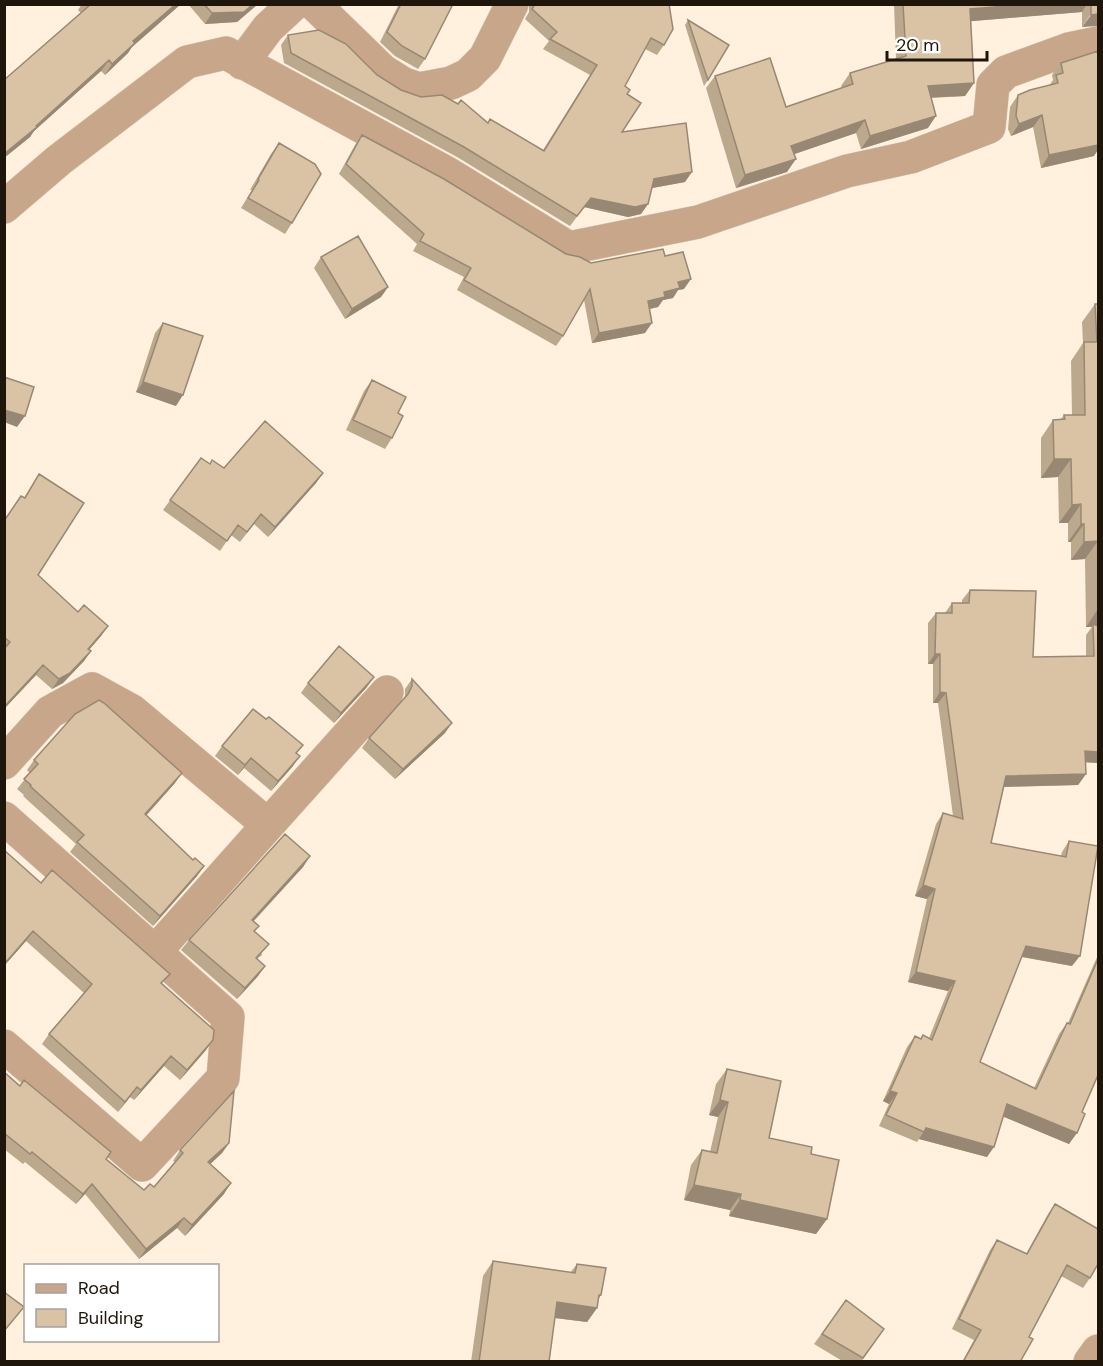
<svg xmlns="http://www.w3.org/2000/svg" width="1103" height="1366" viewBox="0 0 1103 1366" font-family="'DM Sans',sans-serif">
	<rect width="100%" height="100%" fill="#fff1de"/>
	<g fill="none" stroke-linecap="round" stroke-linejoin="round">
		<defs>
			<path id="minor" d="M314 4 383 71 404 84 419 89 451 83 468 75 485 58 512 4
				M242 63 268 28 294 4
				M4 207 59 160 187 62 226 53 447 173 569 248 698 222 847 171 911 157 989 127 993 85 1006 72 1069 49 1098 43
				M4 763 50 712 92 689 132 711 268 825 155 952 228 1017 223 1078 142 1165 4 1046
				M4 818 155 952
				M268 825 387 692
				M1090 1362 1098 1351"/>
		</defs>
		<use href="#minor" stroke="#dbcebc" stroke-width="34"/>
		<use href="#minor" stroke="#c7a68a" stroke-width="33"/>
	</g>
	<path fill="#bba88d" d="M82 4H181L132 47 128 53 105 75 101 71 34 131 30 137 4 158V80L81 13 78 10Z
		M188 4H258L237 22 205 24Z
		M399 4H453L425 59 418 69 395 56 380 42Z
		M529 4H669L664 45 657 55 645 49 625 86 627 94 622 132 685 182 652 188 648 204 641 214 628 217 584 207 570 226 457 157 284 63 281 45 288 35 377 75 401 90 488 123 543 150 590 75 543 49 549 41 525 19 529 12Z
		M894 4H1098L1082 27V12L971 21 974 83 965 96 931 98 928 128 861 149 856 133 794 154 787 172 736 188 706 88 715 76 786 107 842 88 841 86 850 73 896 59Z
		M688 20 708 80 704 86 685 25Z
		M1061 63 1094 156 1041 168 1033 127 1011 136 1008 129 1010 107 1018 95 1049 86 1053 80 1052 75Z
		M362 135 566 254 591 263 665 256 684 289 678 290 673 298 663 300 658 307 649 309 645 333 592 343 584 300 563 336 556 346 457 290 464 277 413 251 417 244 339 174 355 145Z
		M279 143 292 223 285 234 241 208 252 190H250L271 154Z
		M321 257 388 287 381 297 345 319 314 268Z
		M1095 304H1098V763L1086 762V774L1078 785 1004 787 991 843 1061 856 1062 852 1069 841 1072 966 1021 957 980 1062 1034 1088 1059 1034 1067 1023H1068L1094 964 1098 955V1079L1097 1078 1082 1112 1069 1144 1003 1116 987 1157 919 1139 917 1142 879 1126 889 1104 883 1101 907 1047 915 1036 920 1039 923 1035 929 1038 948 991 908 982 927 899 915 896 936 824 943 813 953 816 938 703H933V664H928V623L936 613H945L952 603H962V600L970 590 1033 657 1086 656V635L1092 627H1086L1085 559 1071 560V542H1068V523H1059L1058 477 1041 478V438L1053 420 1061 419 1064 415H1072L1071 361 1083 343 1082 322Z
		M163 323 176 406 136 392 155 333Z
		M372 380 398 413 392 438 385 449 346 430 364 391Z
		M201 458 209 464 224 468 323 473 316 483 268 537 254 524 240 542 231 535 220 551 163 510Z
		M39 474 38 575 78 612 108 626 101 636 89 650 91 651 84 661 63 683 52 689 36 675 4 709V520L21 496 24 498Z
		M412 679 445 733 395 779 362 748 369 738 404 699 405 696V689Z
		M308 683 367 687 334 723 301 693Z
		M222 746 297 753 293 766 271 791 244 768 238 775 215 756Z
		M34 760 175 783 146 816 193 860 204 866 197 876 153 926 70 852 76 844 23 796 24 795 17 789 30 773 27 770Z
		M4 850 41 883 163 984 213 1040 206 1050 180 1080 164 1066 134 1100 130 1097 118 1112 42 1044 49 1034 84 993 26 941 4 966Z
		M310 856 303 867 254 921 255 932 262 955 257 959 265 966 258 976 237 999 181 950 189 940Z
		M727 1069 769 1138 811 1154 827 1219 816 1234 729 1216 730 1210 684 1200 691 1165 702 1150 710 1152 718 1117 709 1115 716 1084Z
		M4 1072 106 1160 144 1190 154 1187 175 1162 173 1161 180 1150 229 1143 222 1153 210 1164 224 1194 185 1236 177 1228 139 1259 85 1194 76 1204 25 1162 23 1164 4 1149Z
		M1055 1204 1090 1278 1083 1288 1061 1276 1029 1337 1020 1362H962L974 1340 952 1329 990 1250 997 1240 1026 1254 1048 1214Z
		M493 1261 570 1273 577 1264 598 1300 597 1308 587 1322 555 1318 549 1362H471L483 1276Z
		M846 1300 884 1329 861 1362H844L814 1344Z"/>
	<path fill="#988873" d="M176 4H181L132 47 128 53 105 75 112 64 133 41Z
		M253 4H258L237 22 205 24 212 13Z
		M1030 4H1087L1082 12 962 22 970 9Z
		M1098 14V26L1082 27 1091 15Z
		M109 60 101 71 34 131 30 137 4 158V154Z
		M974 83 965 96 919 98 928 86Z
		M1042 115 1033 127 1011 136 1019 124Z
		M936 116 928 128 861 149 870 136Z
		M865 120 856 133 783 158 791 146Z
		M1098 145V150L1094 156 1041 168 1049 155Z
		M796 159 787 172 736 188 745 175Z
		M692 172 685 182 647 189 654 179Z
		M591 198 648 204 641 214 628 217 584 207 570 226Z
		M691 279 684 289 678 290 673 298 663 300 658 307 641 311 648 301 678 282Z
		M388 287 381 297 345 319 352 309Z
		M652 323 645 333 592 343 599 333Z
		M143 382 183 395 176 406 136 392Z
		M4 410 25 416 17 427 4 422Z
		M1054 459H1071L1058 477 1041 478Z
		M323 473 316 483 268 537 275 527Z
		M1081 504 1068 523H1059L1072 505Z
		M1081 524H1084L1071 542H1068Z
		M1098 541 1085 559 1071 560 1084 542Z
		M1098 609V627L1093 624 1092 627H1086Z
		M108 626 101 636 81 659 88 649Z
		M91 651 84 661 63 683 52 689 59 679Z
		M935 654H940L933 664H928Z
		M43 665 36 675 4 709V707Z
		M374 677 367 687 334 723 341 713Z
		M940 692 946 693 938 703H933Z
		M452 723 445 733 395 779 403 769Z
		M1085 751 1098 752V763L1078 762Z
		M300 756 293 766 271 791 278 781Z
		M251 758 244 768 238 775 245 765Z
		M182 773 175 783 138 824 145 814Z
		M1086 774 1078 785 999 787 1006 776Z
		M310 856 303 867 245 930 252 920Z
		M204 866 197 876 153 926 160 916Z
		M923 885 935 889 927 899 915 896Z
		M33 931 26 941 4 966 7 961Z
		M1026 946 1080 956 1072 966 1018 956Z
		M265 966 258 976 237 999 245 988Z
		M916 972 955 981 948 991 908 982Z
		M213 1040 206 1050 180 1080 187 1070Z
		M171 1056 164 1066 134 1100 141 1090Z
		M137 1087 130 1097 118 1112 125 1102Z
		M890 1091 897 1093 889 1104 883 1101Z
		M720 1100 728 1102 718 1117 709 1115Z
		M1007 1104 1077 1133 1069 1144 999 1115Z
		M926 1128 994 1147 987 1157 919 1139Z
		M229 1143 222 1153 201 1173 208 1162Z
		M231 1183 224 1194 185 1236 192 1225Z
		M92 1184 85 1194 76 1204 83 1194Z
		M694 1185 741 1194 730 1210 684 1200Z
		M740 1200 827 1219 816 1234 729 1216Z
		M184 1218 177 1228 139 1259 146 1249Z
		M599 1295H601L593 1307 597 1308 587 1322 547 1317 557 1302Z"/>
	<path fill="#d9c3a4" stroke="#988873" stroke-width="1.5" d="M89 4H176L133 41 135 43 112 64 109 60 36 126 37 127 4 154V80L90 5Z
		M204 4H253L244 12 212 13Z
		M401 4H453L425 59 402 46 387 32Z
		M535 4H669L673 29 664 45 651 38 625 86 630 90 627 94 641 103 622 132 686 123 692 172 654 179 648 204 635 207 591 198 577 216 464 147 291 53 288 35 319 30 346 44 377 75 401 90 421 97 442 95 458 104 461 100 488 123 490 119 544 151 597 65 550 39 557 32 532 9Z
		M903 4H1030L970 9 974 83 928 86 936 116 870 136 865 120 791 146 796 159 745 175 715 76 770 58 786 107 853 84 850 73 906 56Z
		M1091 4H1098V14L1091 15Z
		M688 20 729 45 708 80Z
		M1098 51V145L1049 155 1042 115 1019 124 1016 116 1018 95 1030 90 1058 83 1056 75 1063 73 1061 63Z
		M362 135 444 179 566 254 580 257 591 263 663 249 665 256 683 252 691 279 678 282 680 288 664 292 665 297 648 301 652 323 599 333 590 289 563 336 464 280 471 268 420 241 424 234 346 164Z
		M279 143 315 164 321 174 292 223 248 198 259 180 258 179Z
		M358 236 388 287 352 309 321 257Z
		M1095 304H1098V592V541L1084 542V524H1081V504L1072 505 1071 459H1054L1053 420 1065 419 1064 415H1085L1084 342H1097Z
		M163 323 203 336 183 395 143 382Z
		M4 377 34 387 25 416 4 410Z
		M372 380 406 397 398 413 403 416 392 438 353 420Z
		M265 421 323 473 275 527 261 514 247 532 238 525 227 541 170 500 201 458 210 464 212 460 224 468Z
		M39 474 84 503 38 575 78 612 84 605 108 626 88 649 91 651 70 673 59 679 43 665 4 707V649L10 642 4 637V521L21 496 25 498Z
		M970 590 1036 591 1033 657 1094 656 1093 624 1098 626V752L1085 751 1086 774 1006 776 991 843 1066 857 1069 841 1098 846 1080 956 1026 946 980 1062 1036 1089 1067 1023 1070 1024 1098 959V1075L1082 1112 1085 1114 1077 1133 1007 1104 994 1147 926 1128 924 1132 886 1115 897 1093 890 1091 915 1036 921 1039 923 1035 932 1040 955 981 916 972 935 889 923 885 943 813 963 819 946 693 940 692V654H935L936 613H952V603H969Z
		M339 646 374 677 341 713 308 683Z
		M412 679 452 723 403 769 369 738 408 694 412 686Z
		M99 700 104 703 182 773 145 814 193 860 195 858 204 866 160 916 77 842 84 835 30 786 31 785 24 779 38 764 34 760 75 714Z
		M253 709 266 719 269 717 303 745 296 753 300 756 278 781 251 758 245 765 222 746Z
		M285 834 310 856 252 920 259 926 254 931 269 944 256 958 265 966 245 988 189 940Z
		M4 850 41 883 52 870 170 974 161 983 214 1030 213 1040 187 1070 171 1056 141 1090 137 1087 125 1102 49 1034 92 984 33 931 7 961 4 959Z
		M727 1069 781 1081 769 1138 812 1147 811 1154 839 1160 827 1219 740 1200 741 1194 694 1185 702 1150 717 1153 728 1102 720 1100Z
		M4 1072 20 1086 24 1080 111 1152 106 1159 144 1190 150 1184 154 1187 183 1153 180 1150 192 1137 234 1091 229 1143 208 1162 231 1183 192 1225 184 1218 146 1249 92 1184 83 1194 32 1152 30 1154 4 1133Z
		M1055 1204 1098 1229V1264L1090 1278 1067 1265 1029 1337 1033 1339 1020 1362H963L981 1330 959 1319 997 1240 1027 1254Z
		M493 1261 575 1273 577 1264 606 1268 601 1295H599L597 1308 557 1302 549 1362H479Z
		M4 1292 24 1307 4 1331Z
		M846 1300 884 1329 863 1358 822 1334Z"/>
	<rect width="1103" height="1366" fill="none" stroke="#1e160b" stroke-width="12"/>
	<rect x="24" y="1264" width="195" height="78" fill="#ffffff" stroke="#a5a29d" stroke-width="1.5"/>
	<rect x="36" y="1284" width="30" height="9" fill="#c7a68a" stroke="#a5a29d" stroke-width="1.5"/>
	<text x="78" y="1294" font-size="18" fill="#1e160b">Road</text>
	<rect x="36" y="1309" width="30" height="18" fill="#d9c3a4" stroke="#a5a29d" stroke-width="1.5"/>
	<text x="78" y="1324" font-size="18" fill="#1e160b">Building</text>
	<path d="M887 51v9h100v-9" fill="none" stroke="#1e160b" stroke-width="3"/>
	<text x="896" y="51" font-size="18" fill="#1e160b" stroke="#ffffff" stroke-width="4.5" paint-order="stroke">20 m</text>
</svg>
